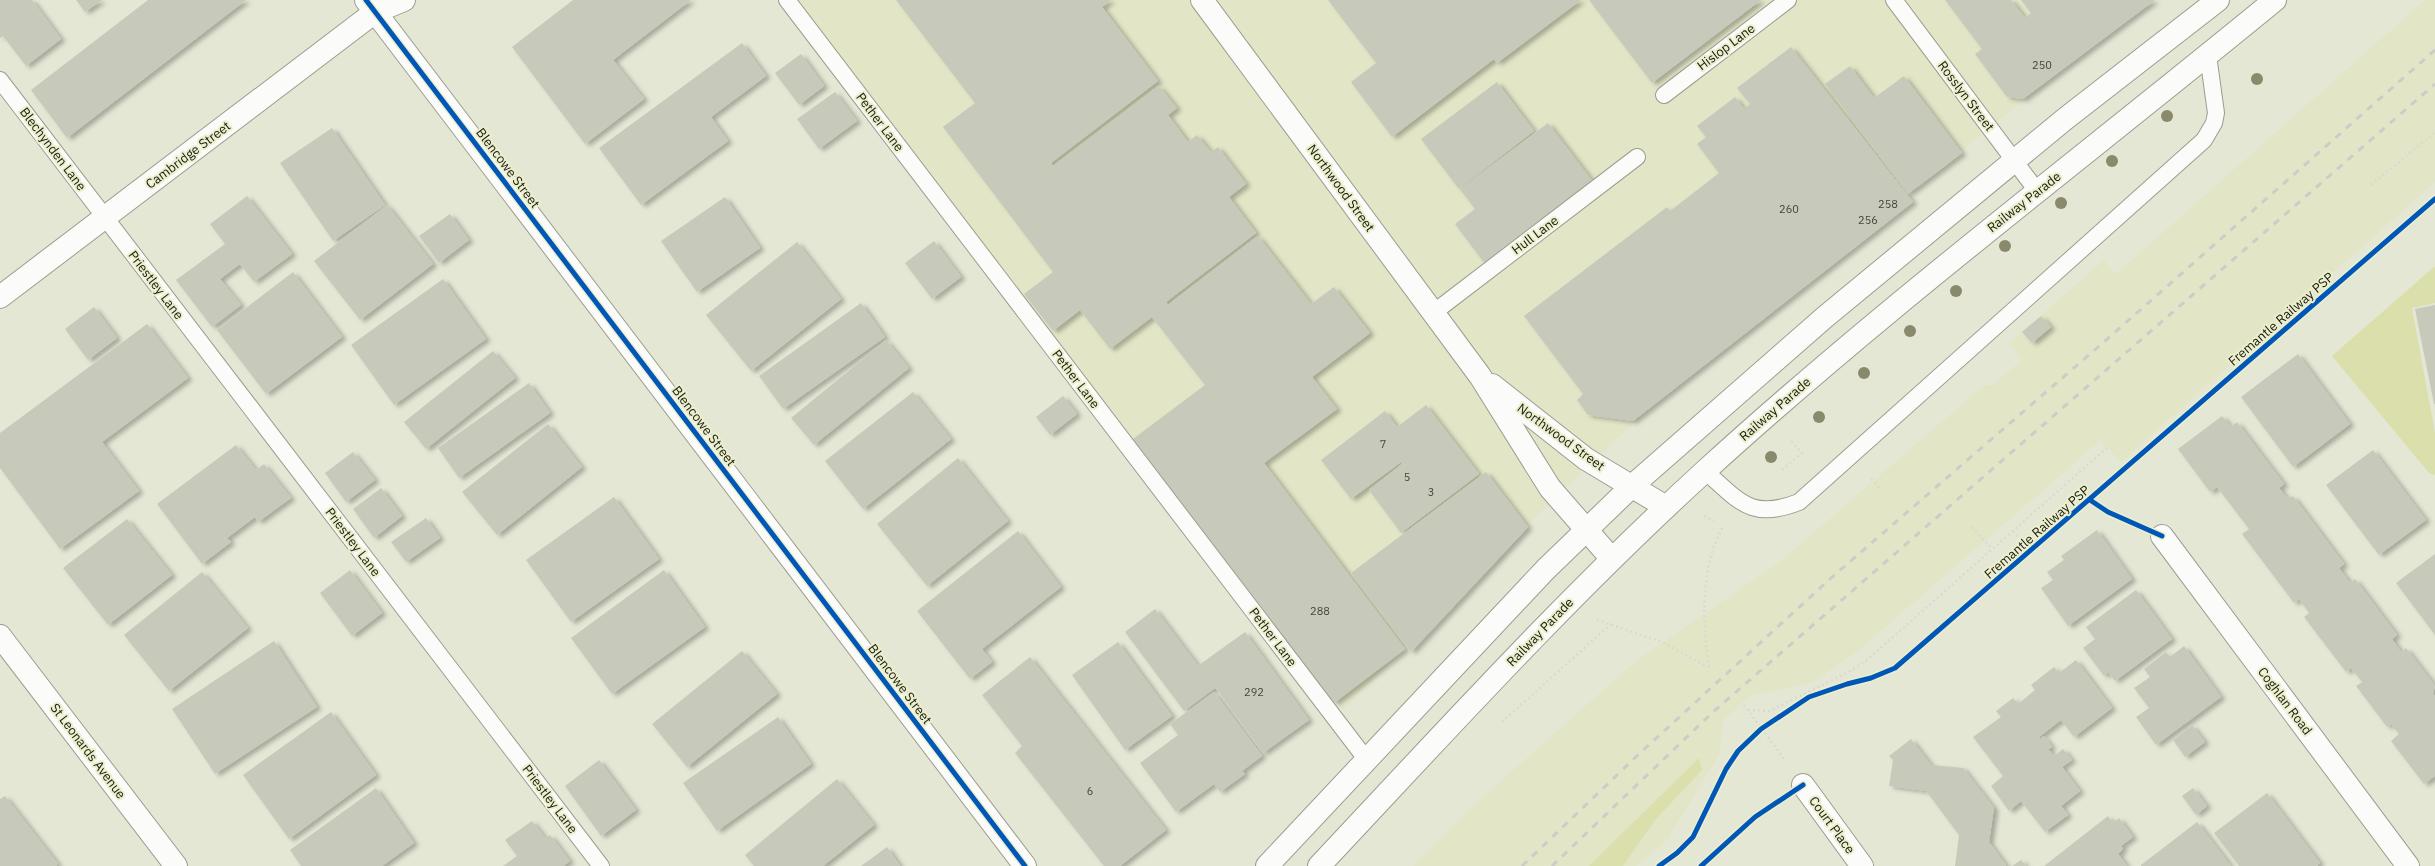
<svg xmlns="http://www.w3.org/2000/svg" width="2435" height="866" viewBox="0 0 2435 866" font-family="'IBM Plex Sans',sans-serif">
	<defs>
		<filter id="shadow"><feDropShadow dx="4.5" dy="2.5" stdDeviation="2" flood-color="#0004"/></filter>
	</defs>
	<rect width="100%" height="100%" fill="#e5e7d5"/>
	<path fill="#e2e5c6" d="M796 0H2145L1646 411 1524 528 1343 710Z
		M2425 0H2435V182L2121 462 2101 440 1859 650 1813 682 1749 696 1723 721 1720 753 1667 840 1636 866H1414L1483 797 1636 661 1781 561 1984 385H1993L2022 360 2009 343 2104 260 2116 274Z"/>
	<path fill="#dbdfab" d="M2435 266V303L2412 308 2435 433V475L2429 473 2332 356Z
		M1699 758 1702 770 1655 820 1623 866H1589Z"/>
	<path fill="#c7c9ba" filter="url(#shadow)" d="M0 0H32L61 39 26 66 3 36 0 38Z
		M76 0H102L85 12Z
		M148 0H246L67 138 31 90Z
		M573 0H691L613 60 644 99 585 144 512 47Z
		M896 0H1111L1102 7 1158 81 1051 163 1053 166 1159 86 1177 108 1168 115 1188 142 1197 135 1211 152 1218 147 1246 184 1229 197 1256 233 1166 302 1168 305 1258 236 1311 304 1334 287 1370 333 1312 377 1337 409 1264 463 1405 649 1334 703 1133 439 1205 385 1152 317 1110 349 1080 310 1053 331 1024 294 1053 272 943 127 975 103Z
		M1328 0H1581L1497 63 1494 59 1392 137 1351 82 1376 63Z
		M1589 0H1761L1652 83Z
		M1945 0H2011L2025 18 2031 13 2021 0H2155L2023 99 2007 97 1975 54 1982 49Z
		M742 43 766 76 711 117 728 141 641 205 599 148Z
		M1791 47 1913 202 1633 421 1588 415 1577 400 1583 394 1524 316 1667 207 1670 211 1719 173 1697 144 1706 137 1697 126 1735 97 1744 109 1750 104 1737 88Z
		M801 54 824 86 799 105 775 73Z
		M1850 66 1874 98 1904 76 1962 153 1908 194 1825 84Z
		M1497 82 1534 131 1459 189 1421 139Z
		M835 92 857 121 819 149 797 119Z
		M1548 123 1593 182 1485 264 1455 224 1475 209 1460 189Z
		M332 128 385 205 333 241 280 163Z
		M247 196 292 254 254 282 240 264 220 279 241 305 212 327 176 280 225 244 210 224Z
		M725 197 760 248 697 292 661 241Z
		M387 205 433 264 360 320 314 261Z
		M450 214 469 240 439 263 419 236Z
		M934 241 961 277 932 299 905 263Z
		M797 242 841 299 751 371 706 315Z
		M293 272 342 337 266 394 217 330Z
		M443 279 486 339 394 405 351 345Z
		M861 303 885 337 783 409 759 376Z
		M2435 305V404H2434L2415 309Z
		M94 307 117 338 88 360 65 329Z
		M2041 316 2051 327 2032 343 2022 332Z
		M147 324 188 378 102 442 139 491 60 549 0 468V433Z
		M886 340 909 368 814 445 791 418Z
		M493 351 515 378 426 449 404 422Z
		M2298 354 2350 424 2293 467 2241 397Z
		M529 383 550 413 459 478 438 448Z
		M913 392 951 439 863 509 825 461Z
		M1063 396 1077 414 1050 435 1036 417Z
		M1426 405 1479 474 1401 533 1369 490 1402 464 1401 462 1351 499 1321 460 1385 411 1397 427Z
		M2222 416 2231 427 2237 422 2284 484 2279 488 2288 499 2293 496 2344 564 2339 568 2350 583 2355 579 2397 635 2392 639 2401 652 2406 648 2435 686 2433 694 2435 696V776L2424 784 2391 741 2399 734 2391 724 2387 727 2356 686 2362 682 2351 668 2346 672 2304 617 2309 613 2299 599 2294 603 2242 534 2249 529 2217 487 2210 492 2178 449Z
		M548 424 582 467 497 535 462 492Z
		M236 445 256 470 264 464 291 498 258 522 255 517 227 538 231 542 202 564 157 504Z
		M2373 450 2426 520 2379 555 2326 485Z
		M353 452 375 480 346 502 325 473Z
		M958 458 1008 521 927 586 877 524Z
		M1486 472 1528 527 1411 652 1351 573Z
		M381 488 402 516 374 538 353 509Z
		M614 497 659 559 571 622 526 560Z
		M426 518 440 538 406 562 391 542Z
		M127 519 172 575 108 625 63 568Z
		M2097 530 2132 579 2068 626 2041 588 2053 580 2047 572 2064 560 2061 556Z
		M1018 531 1061 587 982 649 992 662 970 679 917 611Z
		M2435 554V635L2396 583Z
		M350 570 382 613 352 636 320 593Z
		M664 570 705 627 612 694 571 638Z
		M202 572 248 628 169 691 124 635Z
		M2136 590 2172 639 2115 681 2108 672 2104 676 2083 648 2095 639 2086 627Z
		M1155 609 1215 688 1184 711 1125 632Z
		M1245 632 1309 720 1263 753 1199 665Z
		M274 641 317 707 215 774 172 709Z
		M1118 642 1172 716 1125 750 1072 675Z
		M2184 646 2221 697 2156 745 2136 717 2149 708 2134 688 2150 677 2144 669 2166 652 2170 657Z
		M742 651 777 694 687 767 652 724Z
		M1030 657 1166 830 1120 866H1104L1015 753 1022 746 982 695Z
		M2076 660 2112 708 2074 737 2061 720 2039 737 2040 739 2044 736 2052 747 2048 749 2054 756 2063 749 2072 760 2062 767 2080 791 2061 806 2068 815 2045 832 2021 801 2009 811 1991 786 2003 776 1973 737 2001 717 1996 711 2013 698 2018 704 2035 690 2031 685 2054 667 2059 673Z
		M1214 692 1262 756 1242 771 1245 774 1220 792 1214 784 1176 812 1140 763 1178 735 1170 724Z
		M331 712 376 775 289 839 243 775Z
		M778 717 811 764 717 831 683 783Z
		M2192 725 2205 742 2185 757 2173 740Z
		M1911 739 1931 765 1963 768 1994 808 1989 842 2006 865 2005 866H1955L1959 835 1926 791 1889 786 1893 760 1889 756Z
		M599 760 636 810 601 836 565 786Z
		M837 779 874 825 823 866H754L745 855Z
		M376 788 414 843 382 866H301L290 850Z
		M2193 788 2207 806 2196 815 2182 796Z
		M2267 793 2320 863 2317 866H2239L2214 833Z
		M5 796 58 864 55 866H0V799Z
		M2108 816 2113 823 2119 818 2133 837 2121 846 2123 849 2118 854 2127 866H2044Z
		M532 821 545 838 550 835 570 861 563 866H503L517 856 505 840Z
		M2197 822 2231 866H2141V865Z
		M887 847 900 866H861Z
		M2021 860 2026 866H2012Z"/>
	<g fill="none" stroke-linecap="round" stroke-linejoin="round">
		<defs>
			<path id="lane" d="M787 0 1366 759
				M1894 0 2037 191
				M0 80 601 866
				M1664 95 1788 0
				M1433 313 1637 157
				M1705 471C1739 501 1751 521 1799 502L2204 140 2214 123 2216 113 2208 55"/>
			<path id="street" d="M366 0 1025 866
				M1202 0 1480 376 1550 488 1611 558
				M1492 385 1586 459 1666 507
				M2162 536 2408 866
				M0 636 176 866
				M1803 785 1862 866"/>
			<path id="primary" d="M0 297 375 12 404 0
				M1267 866 1546 569 1632 486 1825 317 2065 119 2218 0
				M1319 866C1445 732 1568 596 1705 471 1887 305 2084 157 2275 0"/>
		</defs>
		<use href="#lane" stroke="#9c9d90" stroke-width="18"/>
		<use href="#street" stroke="#9c9d90" stroke-width="24"/>
		<use href="#primary" stroke="#9c9d90" stroke-width="24"/>
		<path stroke="#d9dad4" stroke-width="2.5" stroke-dasharray="2 3" stroke-linecap="butt" d="M2371 185 2435 132
			M1782 470 1802 453 1790 440
			M1871 479 1881 490
			M1704 516 1714 521
			M1972 527 1992 549
			M2013 531 2031 551
			M1597 620 1662 642 1708 667
			M1709 667C1702 622 1700 567 1724 525
			M1744 705 1785 760
			M1748 710 1769 711 1845 674 1867 660 2109 446
			M1502 722 1611 624"/>
		<use href="#lane" stroke="#fbfbf9" stroke-width="16"/>
		<use href="#street" stroke="#fbfbf9" stroke-width="22"/>
		<use href="#primary" stroke="#fbfbf9" stroke-width="22"/>
		<path stroke="#cccdc8" stroke-width="3" stroke-dasharray="7 7" stroke-linecap="butt" d="M1522 866 1639 754 1831 578 2105 341 2435 50
			M1552 866 1713 712 2435 84"/>
		<defs>
			<path id="cycleway" d="M366 0 1025 866
				M2090 500 2108 512 2162 536
				M1659 866 1677 853 1693 837 1726 769 1738 751 1761 729 1809 697 1847 684 1871 678 1895 668 2435 199
				M1701 866 1755 817 1803 785"/>
		</defs>
		<use href="#cycleway" stroke="#ebefcd" stroke-width="8"/>
		<use href="#cycleway" stroke="#0057b8" stroke-width="5"/>
	</g>
	<g fill="#888a6b">
		<circle cx="2257" cy="79" r="6"/>
		<circle cx="2167" cy="116" r="6"/>
		<circle cx="2112" cy="161" r="6"/>
		<circle cx="2061" cy="203" r="6"/>
		<circle cx="2005" cy="246" r="6"/>
		<circle cx="1956" cy="291" r="6"/>
		<circle cx="1910" cy="331" r="6"/>
		<circle cx="1864" cy="373" r="6"/>
		<circle cx="1819" cy="417" r="6"/>
		<circle cx="1771" cy="457" r="6"/>
	</g>
	<g text-anchor="middle" dominant-baseline="central" stroke-width="4" stroke-linejoin="round" paint-order="stroke">
		<g font-size="11" fill="#444639">
			<text x="2042" y="65">250</text>
			<text x="1888" y="204">258</text>
			<text x="1789" y="209">260</text>
			<text x="1868" y="220">256</text>
			<text x="1383" y="444">7</text>
			<text x="1407" y="477">5</text>
			<text x="1431" y="492">3</text>
			<text x="1320" y="611">288</text>
			<text x="1254" y="692">292</text>
			<text x="1090" y="791">6</text>
		</g>
		<g font-size="13" fill="#191a0e" stroke="#ebefcd">
			<text transform="translate(1726 47) rotate(-37)">Hislop Lane</text>
			<text transform="translate(1966 96) rotate(53)">Rosslyn Street</text>
			<text transform="translate(880 122) rotate(53)">Pether Lane</text>
			<text transform="translate(53 149) rotate(53)">Blechynden Lane</text>
			<text transform="translate(188 155) rotate(-37)">Cambridge Street</text>
			<text transform="translate(508 168) rotate(53)">Blencowe Street</text>
			<text transform="translate(1341 188) rotate(54)">Northwood Street</text>
			<text transform="translate(2024 202) rotate(-38)">Railway Parade</text>
			<text transform="translate(1535 235) rotate(-37)">Hull Lane</text>
			<text transform="translate(156 285) rotate(53)">Priestley Lane</text>
			<text transform="translate(2281 319) rotate(-41)">Fremantle Railway PSP</text>
			<text transform="translate(1076 379) rotate(53)">Pether Lane</text>
			<text transform="translate(1775 409) rotate(-41)">Railway Parade</text>
			<text transform="translate(704 426) rotate(53)">Blencowe Street</text>
			<text transform="translate(1561 437) rotate(36)">Northwood Street</text>
			<text transform="translate(2037 532) rotate(-41)">Fremantle Railway PSP</text>
			<text transform="translate(353 542) rotate(53)">Priestley Lane</text>
			<text transform="translate(1540 632) rotate(-46)">Railway Parade</text>
			<text transform="translate(1273 637) rotate(53)">Pether Lane</text>
			<text transform="translate(900 684) rotate(53)">Blencowe Street</text>
			<text transform="translate(2285 701) rotate(53)">Coghlan Road</text>
			<text transform="translate(88 751) rotate(53)">St Leonards Avenue</text>
			<text transform="translate(550 799) rotate(53)">Priestley Lane</text>
			<text transform="translate(1832 825) rotate(54)">Court Place</text>
		</g>
	</g>
</svg>
